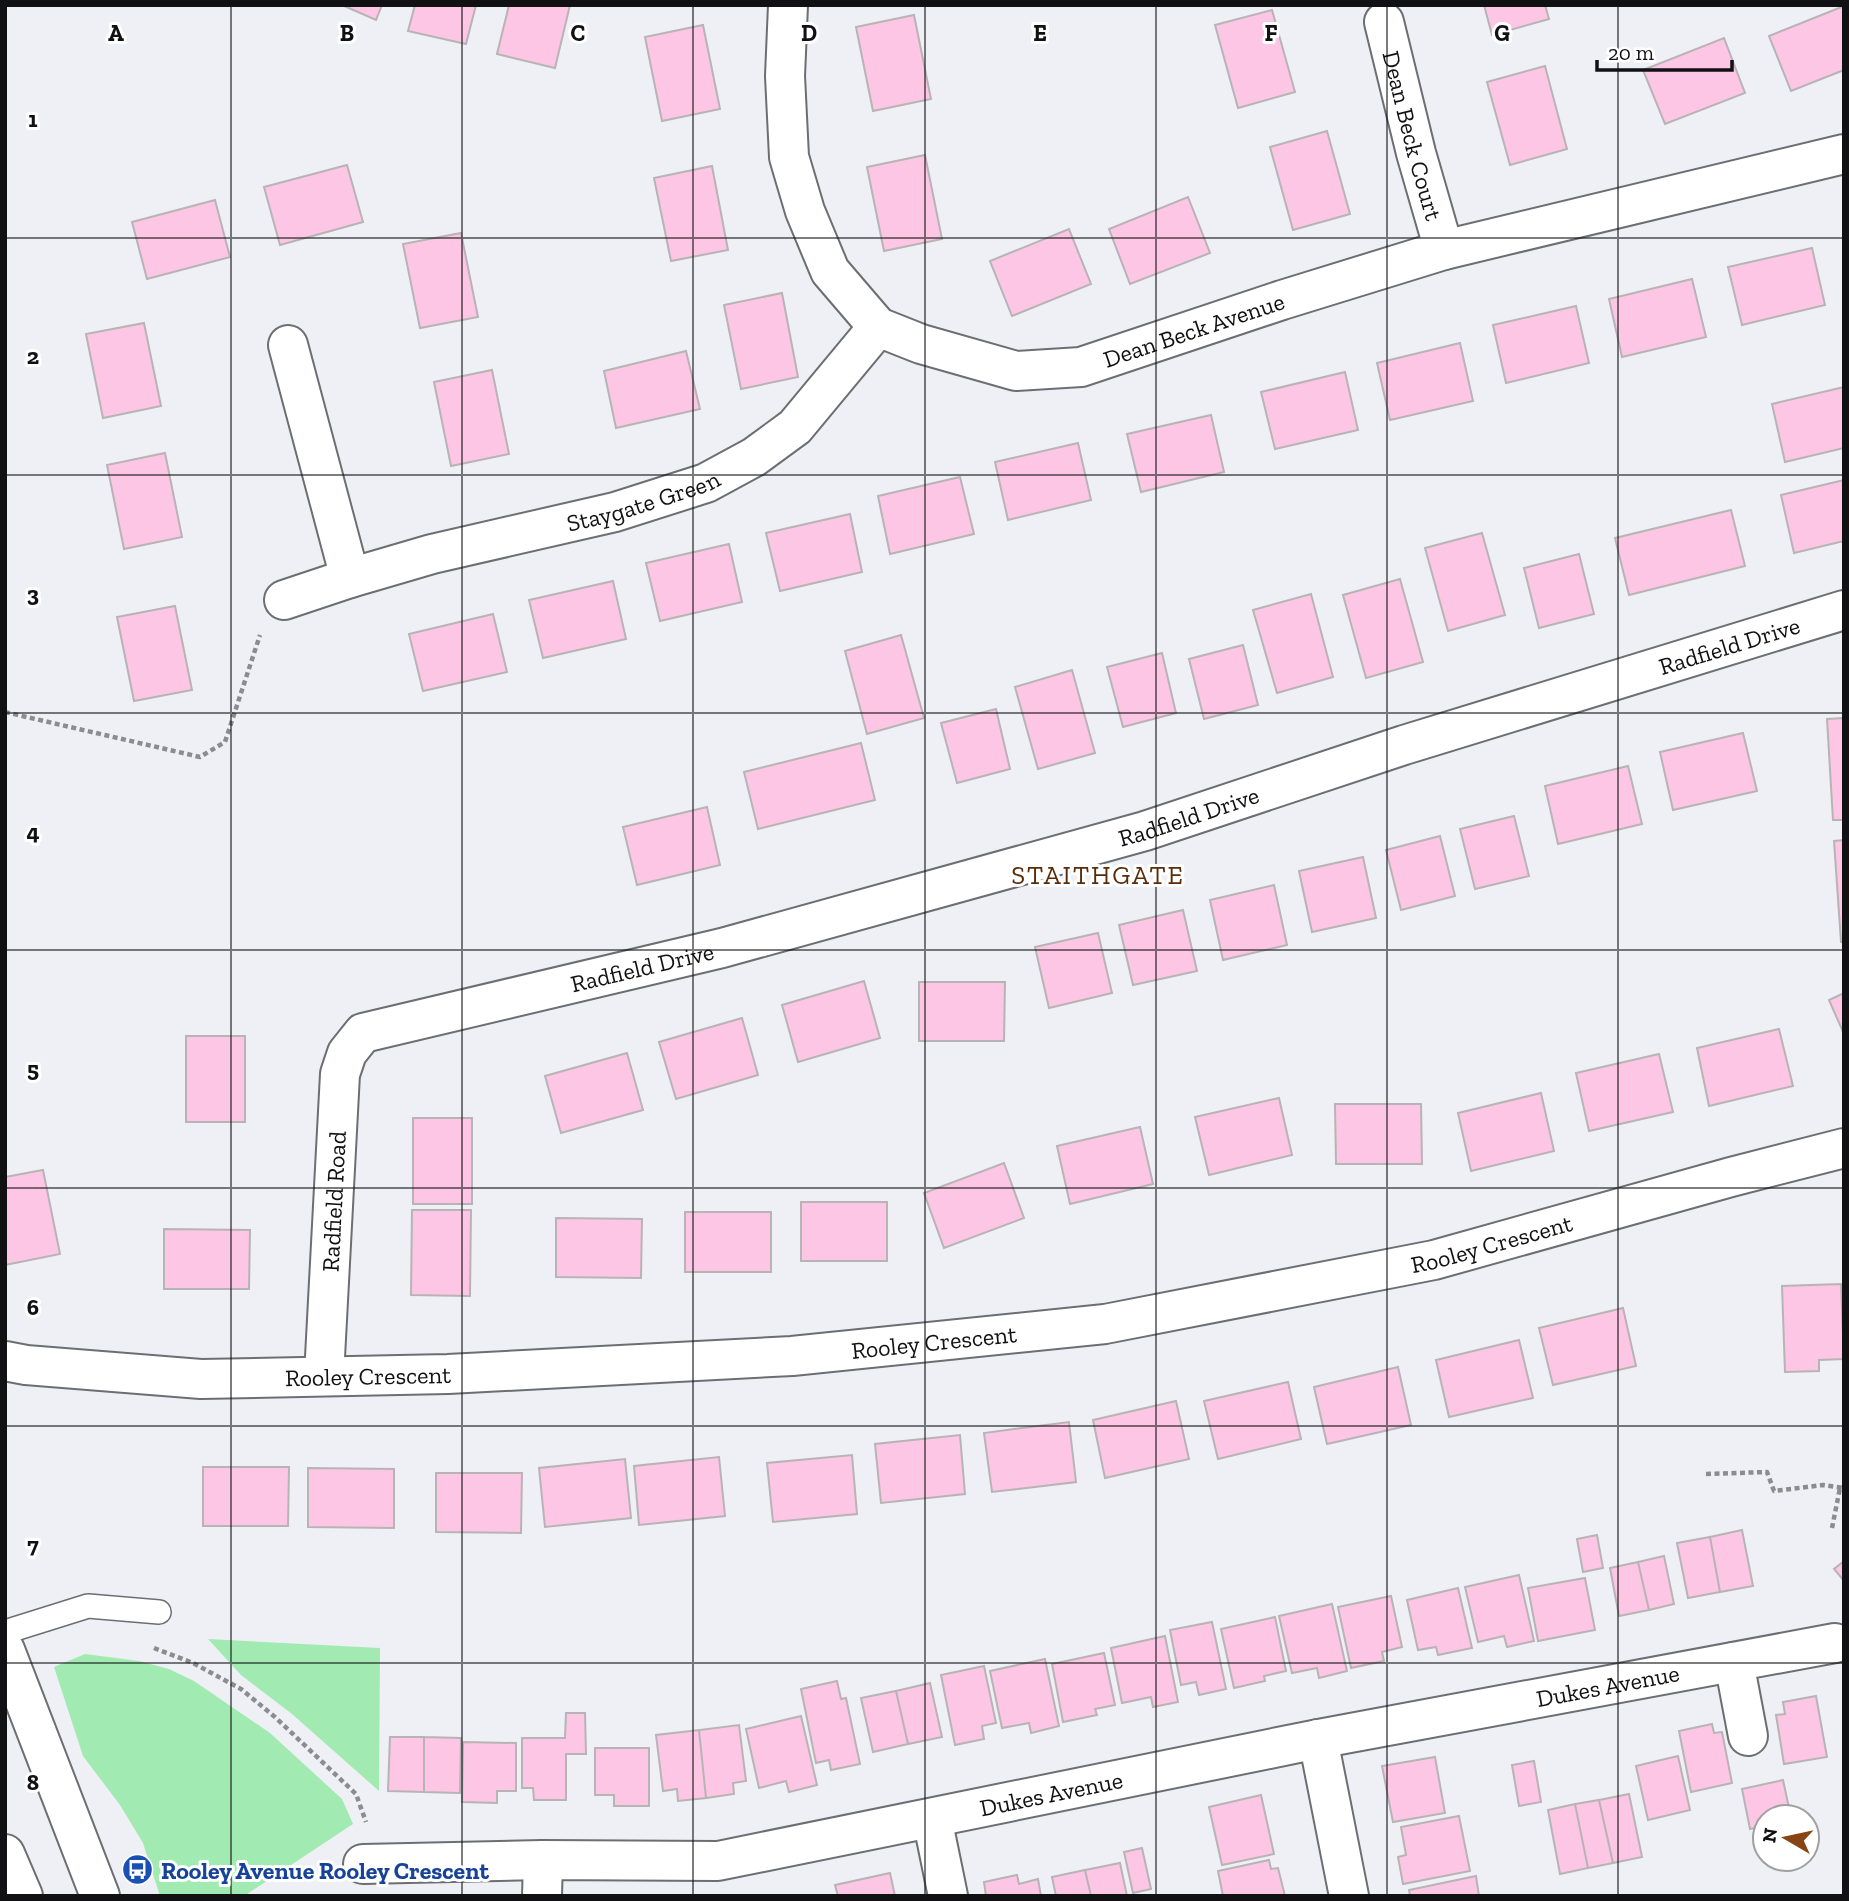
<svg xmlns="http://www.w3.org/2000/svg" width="1849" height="1901" viewBox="0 0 1849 1901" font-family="'Zilla Slab',serif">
	<rect width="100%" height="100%" fill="#eef0f5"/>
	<path fill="#a1ebb2" d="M208 1639 380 1648 379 1791 292 1714 241 1675Z
		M85 1654 139 1661 169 1669 194 1681 270 1733 342 1799 353 1824 244 1896H160L143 1843 120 1805 83 1756 54 1667Z"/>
	<path fill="#fec6e5" stroke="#b8b3b5" stroke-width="2" d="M342 5H382L376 20Z
		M415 5H476L466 44 408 31Z
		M509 5H570L555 68 497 54Z
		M1484 5H1545L1549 19 1492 35Z
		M1844 6V70L1791 91 1769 36Z
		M1272 10 1295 92 1238 108 1215 25Z
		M914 15 931 99 873 111 856 27Z
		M703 25 720 109 662 121 645 37Z
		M1724 38 1745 93 1665 124 1643 70Z
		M1545 66 1567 149 1510 165 1487 82Z
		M1327 131 1350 214 1293 230 1270 147Z
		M925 155 942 239 884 251 867 167Z
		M347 165 363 222 280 245 264 187Z
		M712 166 728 250 671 261 654 178Z
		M1188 197 1210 253 1130 284 1109 229Z
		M215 200 230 257 147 279 132 222Z
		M1069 229 1091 284 1012 316 990 261Z
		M461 233 478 317 420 328 403 244Z
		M1812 248 1825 305 1742 325 1728 267Z
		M1692 279 1706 337 1622 357 1609 299Z
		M782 293 798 377 741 389 724 305Z
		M1576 306 1589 363 1506 383 1493 325Z
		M144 323 161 406 103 418 86 334Z
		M1460 343 1473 401 1390 420 1377 363Z
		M686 351 700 409 616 428 604 371Z
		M492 370 509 454 451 466 434 382Z
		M1345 372 1358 430 1275 449 1261 392Z
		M1844 387V448L1785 462 1772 404Z
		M1211 415 1224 472 1141 492 1127 434Z
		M1078 443 1091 500 1008 520 995 462Z
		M165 453 182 537 124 549 107 465Z
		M960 477 974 534 890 554 878 496Z
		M1844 480V541L1794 553 1781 495Z
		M1731 510 1745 566 1629 595 1615 538Z
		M850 514 862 572 780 591 766 533Z
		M1482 533 1505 615 1448 631 1425 548Z
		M729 544 742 602 660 621 646 563Z
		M1579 554 1594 614 1539 628 1524 568Z
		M1400 579 1423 662 1366 678 1343 595Z
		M613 581 626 639 543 658 529 600Z
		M1311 594 1333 677 1277 693 1253 610Z
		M175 606 192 690 134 701 117 617Z
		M493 614 507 672 423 691 409 634Z
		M901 635 924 718 867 734 845 651Z
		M1243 645 1258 705 1204 719 1189 659Z
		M1162 653 1176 713 1123 727 1107 667Z
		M1072 670 1095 753 1038 769 1015 687Z
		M996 709 1010 769 957 783 941 723Z
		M1844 718V820H1833L1827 719Z
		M1743 733 1757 791 1673 810 1660 752Z
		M861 743 875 800 758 829 744 772Z
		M1628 766 1642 824 1558 844 1545 786Z
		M707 807 720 865 637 885 623 827Z
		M1514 816 1529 876 1475 889 1460 829Z
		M1440 836 1455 896 1401 910 1386 850Z
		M1844 840V942H1841L1834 841Z
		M1363 857 1376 918 1312 932 1299 871Z
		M1274 885 1287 945 1223 960 1210 900Z
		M1183 910 1197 971 1133 985 1119 925Z
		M1098 933 1112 993 1049 1008 1035 947Z
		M864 981 880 1038 798 1062 782 1005Z
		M919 982H1005L1004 1041H919Z
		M1844 993V1034L1829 1000Z
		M742 1018 758 1075 676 1099 659 1042Z
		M1779 1029 1793 1086 1709 1106 1697 1048Z
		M186 1036H245V1122H186Z
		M627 1053 643 1110 561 1133 545 1076Z
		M1659 1054 1673 1112 1589 1131 1576 1073Z
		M1541 1093 1554 1151 1471 1171 1458 1113Z
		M1279 1098 1292 1155 1209 1175 1195 1117Z
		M1335 1104H1421L1422 1164H1336Z
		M413 1118H472V1204H413Z
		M1140 1127 1153 1184 1070 1204 1057 1146Z
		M1004 1163 1024 1218 944 1248 924 1193Z
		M43 1170 60 1254 5 1265V1177Z
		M801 1202H887V1261H801Z
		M412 1210H471L470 1296 411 1295Z
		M685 1212H771V1272H685Z
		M556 1218 642 1219 641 1278 556 1277Z
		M164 1229 250 1230 249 1289H164Z
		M1841 1284 1844 1359 1819 1360V1371L1785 1372 1782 1286Z
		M1623 1308 1636 1366 1553 1385 1539 1328Z
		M1519 1340 1533 1398 1449 1417 1436 1360Z
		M1398 1367 1411 1425 1327 1444 1314 1387Z
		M1288 1382 1301 1439 1218 1459 1204 1401Z
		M1176 1401 1189 1459 1105 1478 1093 1420Z
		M1069 1422 1076 1482 992 1492 984 1433Z
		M960 1435 965 1494 881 1503 875 1444Z
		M852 1455 857 1514 773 1522 767 1463Z
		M719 1457 725 1516 639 1525 634 1466Z
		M625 1459 631 1518 545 1527 539 1468Z
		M203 1467H289L288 1526H203Z
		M308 1468 394 1469V1528L308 1527Z
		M436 1473H522L521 1533 436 1532Z
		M1742 1530 1753 1586 1720 1592 1710 1537Z
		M1597 1535 1603 1568 1583 1572 1577 1539Z
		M1710 1537 1720 1592 1688 1598 1677 1543Z
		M1664 1556 1674 1604 1649 1610 1638 1562Z
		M1844 1561V1581L1834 1569Z
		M1638 1562 1649 1610 1619 1616 1610 1568Z
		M1519 1575 1534 1641 1507 1647 1504 1636 1478 1642 1465 1587Z
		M1585 1578 1595 1630 1538 1641 1528 1588Z
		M1458 1588 1472 1648 1438 1655 1436 1647 1418 1650 1407 1600Z
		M1391 1596 1402 1647 1382 1652 1384 1661 1351 1668 1338 1607Z
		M1332 1604 1347 1671 1319 1678 1317 1668 1292 1673 1279 1616Z
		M1275 1617 1286 1671 1264 1676 1265 1681 1234 1688 1221 1629Z
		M1212 1622 1226 1689 1199 1695 1196 1682 1181 1685 1170 1630Z
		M1165 1636 1178 1702 1153 1707 1151 1697 1122 1703 1111 1648Z
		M1104 1653 1115 1705 1095 1709 1097 1715 1063 1722 1052 1664Z
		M1045 1659 1059 1726 1031 1733 1029 1723 1002 1728 990 1671Z
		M984 1666 996 1723 982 1726 984 1739 955 1745 941 1675Z
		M837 1681 841 1699 846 1698 860 1764 831 1770 829 1760 816 1763 801 1689Z
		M930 1683 942 1737 908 1744 896 1691Z
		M896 1691 908 1744 873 1752 861 1698Z
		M1816 1696 1827 1757 1784 1764 1776 1715 1785 1714 1783 1702Z
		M566 1713H585L586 1754H566V1800H534L533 1788H522V1738H565Z
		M801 1716 817 1785 789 1792 786 1781 759 1788 746 1729Z
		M1712 1724 1714 1733 1722 1732 1732 1783 1691 1792 1679 1731Z
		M739 1725 746 1781 733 1783 734 1794 706 1798 699 1730Z
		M699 1730 706 1798 678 1801 677 1789 663 1791 656 1735Z
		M390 1737H424V1792L388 1791Z
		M424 1737 461 1738 460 1793 424 1792Z
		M463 1742 516 1743V1791H497V1803L462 1802Z
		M595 1748H649V1806H614V1795H595Z
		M1678 1756 1690 1810 1648 1820 1636 1766Z
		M1435 1757 1445 1813 1393 1822 1382 1766Z
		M1534 1761 1541 1802 1519 1806 1512 1765Z
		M1783 1780 1791 1817H1765V1826L1750 1829 1742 1789Z
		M1629 1794 1642 1857 1613 1863 1599 1800Z
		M1261 1795 1274 1854 1222 1865 1209 1807Z
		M1599 1800 1613 1863 1588 1868 1575 1804Z
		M1575 1804 1588 1868 1560 1874 1548 1810Z
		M1459 1816 1470 1871 1403 1884 1398 1857 1406 1855 1401 1827Z
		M1142 1848 1151 1889 1133 1893 1124 1852Z
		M1269 1860 1271 1869 1278 1868 1285 1896H1223L1218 1871Z
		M1120 1863 1127 1896H1091L1085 1870Z
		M1085 1870 1091 1896H1056L1052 1877Z
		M890 1873 895 1896H838L835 1885Z
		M1017 1875 1019 1884 1038 1879 1041 1896H986L984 1882Z
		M1476 1876 1479 1896H1410L1409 1890Z"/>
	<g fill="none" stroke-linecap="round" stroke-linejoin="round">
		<defs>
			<path id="service" d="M5 1632 88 1606 159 1612"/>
			<g id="minor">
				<path id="s1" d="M788 5 785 76 789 157 805 211 830 271 878 327 921 344 1016 371 1081 367 1282 300 1444 250 1844 154"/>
				<path id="s2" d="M1384 22 1416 153 1444 250"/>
				<path id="s3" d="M350 578 432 554 615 512 706 483 754 457 795 427 878 327"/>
				<path d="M284 600 350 578 288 345"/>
				<path id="s4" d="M5 1361 26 1365 201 1379 448 1374 792 1356 1105 1324 1434 1260 1731 1177 1844 1148"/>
				<path id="s5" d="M324 1376 340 1074 347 1053 363 1033 722 948 1145 831 1404 745 1844 610"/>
				<path d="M1734 1662 1748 1736"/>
				<path d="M1318 1739 1349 1896"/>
				<path d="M932 1818 948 1896"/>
				<path id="s6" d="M363 1864 543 1860 718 1861 1318 1739 1835 1643"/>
				<path d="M542 1896 543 1860"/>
			</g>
			<path id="trunk" d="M5 1650 100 1896
				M5 1854 23 1896"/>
		</defs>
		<use href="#service" stroke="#6c6e72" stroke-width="26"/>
		<use href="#minor" stroke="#6c6e72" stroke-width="42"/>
		<use href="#trunk" stroke="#6c6e72" stroke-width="42"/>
		<path stroke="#8a8c8f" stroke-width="4.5" stroke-dasharray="5 3.5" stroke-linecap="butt" d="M5 712 200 757 225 742 260 635
			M1706 1474 1767 1472 1774 1491 1823 1485 1844 1488
			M1832 1528 1840 1488
			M154 1648 193 1663 241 1689 275 1717 356 1794 366 1822"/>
		<use href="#service" stroke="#fff" stroke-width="23"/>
		<use href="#minor" stroke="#fff" stroke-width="38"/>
		<use href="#trunk" stroke="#fff" stroke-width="38"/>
	</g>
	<path fill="none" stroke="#111113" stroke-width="2" stroke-opacity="0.55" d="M231 5V1896M462 5V1896M693 5V1896M925 5V1896M1156 5V1896M1387 5V1896M1618 5V1896M5 238H1844M5 475H1844M5 713H1844M5 950H1844M5 1188H1844M5 1426H1844M5 1663H1844"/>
	<defs>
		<symbol id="bus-disc" viewBox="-11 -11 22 22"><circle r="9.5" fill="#1a4fb4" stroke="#fff"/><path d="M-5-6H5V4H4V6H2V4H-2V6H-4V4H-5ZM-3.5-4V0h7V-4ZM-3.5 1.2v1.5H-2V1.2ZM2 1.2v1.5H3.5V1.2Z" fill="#fff"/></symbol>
	</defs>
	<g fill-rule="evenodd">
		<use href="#bus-disc" x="120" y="1852" width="35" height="35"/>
	</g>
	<g text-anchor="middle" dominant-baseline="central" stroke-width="6" stroke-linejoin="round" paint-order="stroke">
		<g font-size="24" fill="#111113" stroke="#fff">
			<text stroke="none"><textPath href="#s2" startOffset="117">Dean Beck Court</textPath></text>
			<text stroke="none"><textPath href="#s1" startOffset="676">Dean Beck Avenue</textPath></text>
			<text stroke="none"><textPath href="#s3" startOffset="303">Staygate Green</textPath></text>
			<text stroke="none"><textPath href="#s5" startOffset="1771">Radfield Drive</textPath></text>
			<text stroke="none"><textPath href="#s5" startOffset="1204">Radfield Drive</textPath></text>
			<text stroke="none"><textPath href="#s5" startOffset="637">Radfield Drive</textPath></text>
			<text stroke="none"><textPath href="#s5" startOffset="175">Radfield Road</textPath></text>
			<text stroke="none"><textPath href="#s4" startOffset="1498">Rooley Crescent</textPath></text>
			<text stroke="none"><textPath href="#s4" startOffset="931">Rooley Crescent</textPath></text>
			<text stroke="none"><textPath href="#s4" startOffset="364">Rooley Crescent</textPath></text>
			<text stroke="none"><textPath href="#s6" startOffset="1262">Dukes Avenue</textPath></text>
			<text stroke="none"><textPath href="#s6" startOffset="695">Dukes Avenue</textPath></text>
		</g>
		<g font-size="24" font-weight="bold" fill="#164399" stroke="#fff" text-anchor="start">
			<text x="161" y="1870">Rooley Avenue Rooley Crescent</text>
		</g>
		<g font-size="26" letter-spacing="2" fill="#5a2c0a" stroke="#fff">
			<text x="1098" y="875">STAITHGATE</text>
		</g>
	</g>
	<g font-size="23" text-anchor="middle" font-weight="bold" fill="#111113" stroke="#fff" stroke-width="6" stroke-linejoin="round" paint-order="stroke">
		<text x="116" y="41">A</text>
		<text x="347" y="41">B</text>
		<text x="578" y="41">C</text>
		<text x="809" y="41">D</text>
		<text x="1040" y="41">E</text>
		<text x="1271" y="41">F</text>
		<text x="1502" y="41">G</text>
		<text x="33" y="127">1</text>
		<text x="33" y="364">2</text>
		<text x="33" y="602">3</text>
		<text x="33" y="840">4</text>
		<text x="33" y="1077">5</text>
		<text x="33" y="1315">6</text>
		<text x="33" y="1553">7</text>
		<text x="33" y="1790">8</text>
	</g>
	<rect width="1849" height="1901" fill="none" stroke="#111113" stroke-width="14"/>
	<g transform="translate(1786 1838) rotate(279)"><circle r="33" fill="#ffffff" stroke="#a0a0a1" stroke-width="2"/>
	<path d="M0-5L12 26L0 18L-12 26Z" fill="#864512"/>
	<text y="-10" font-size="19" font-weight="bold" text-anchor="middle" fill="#111113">N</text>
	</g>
	<path d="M1597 60v10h135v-10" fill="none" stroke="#111113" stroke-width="3.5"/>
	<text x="1608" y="60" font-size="21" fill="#111113" stroke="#ffffff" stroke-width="5" paint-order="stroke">20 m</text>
</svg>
